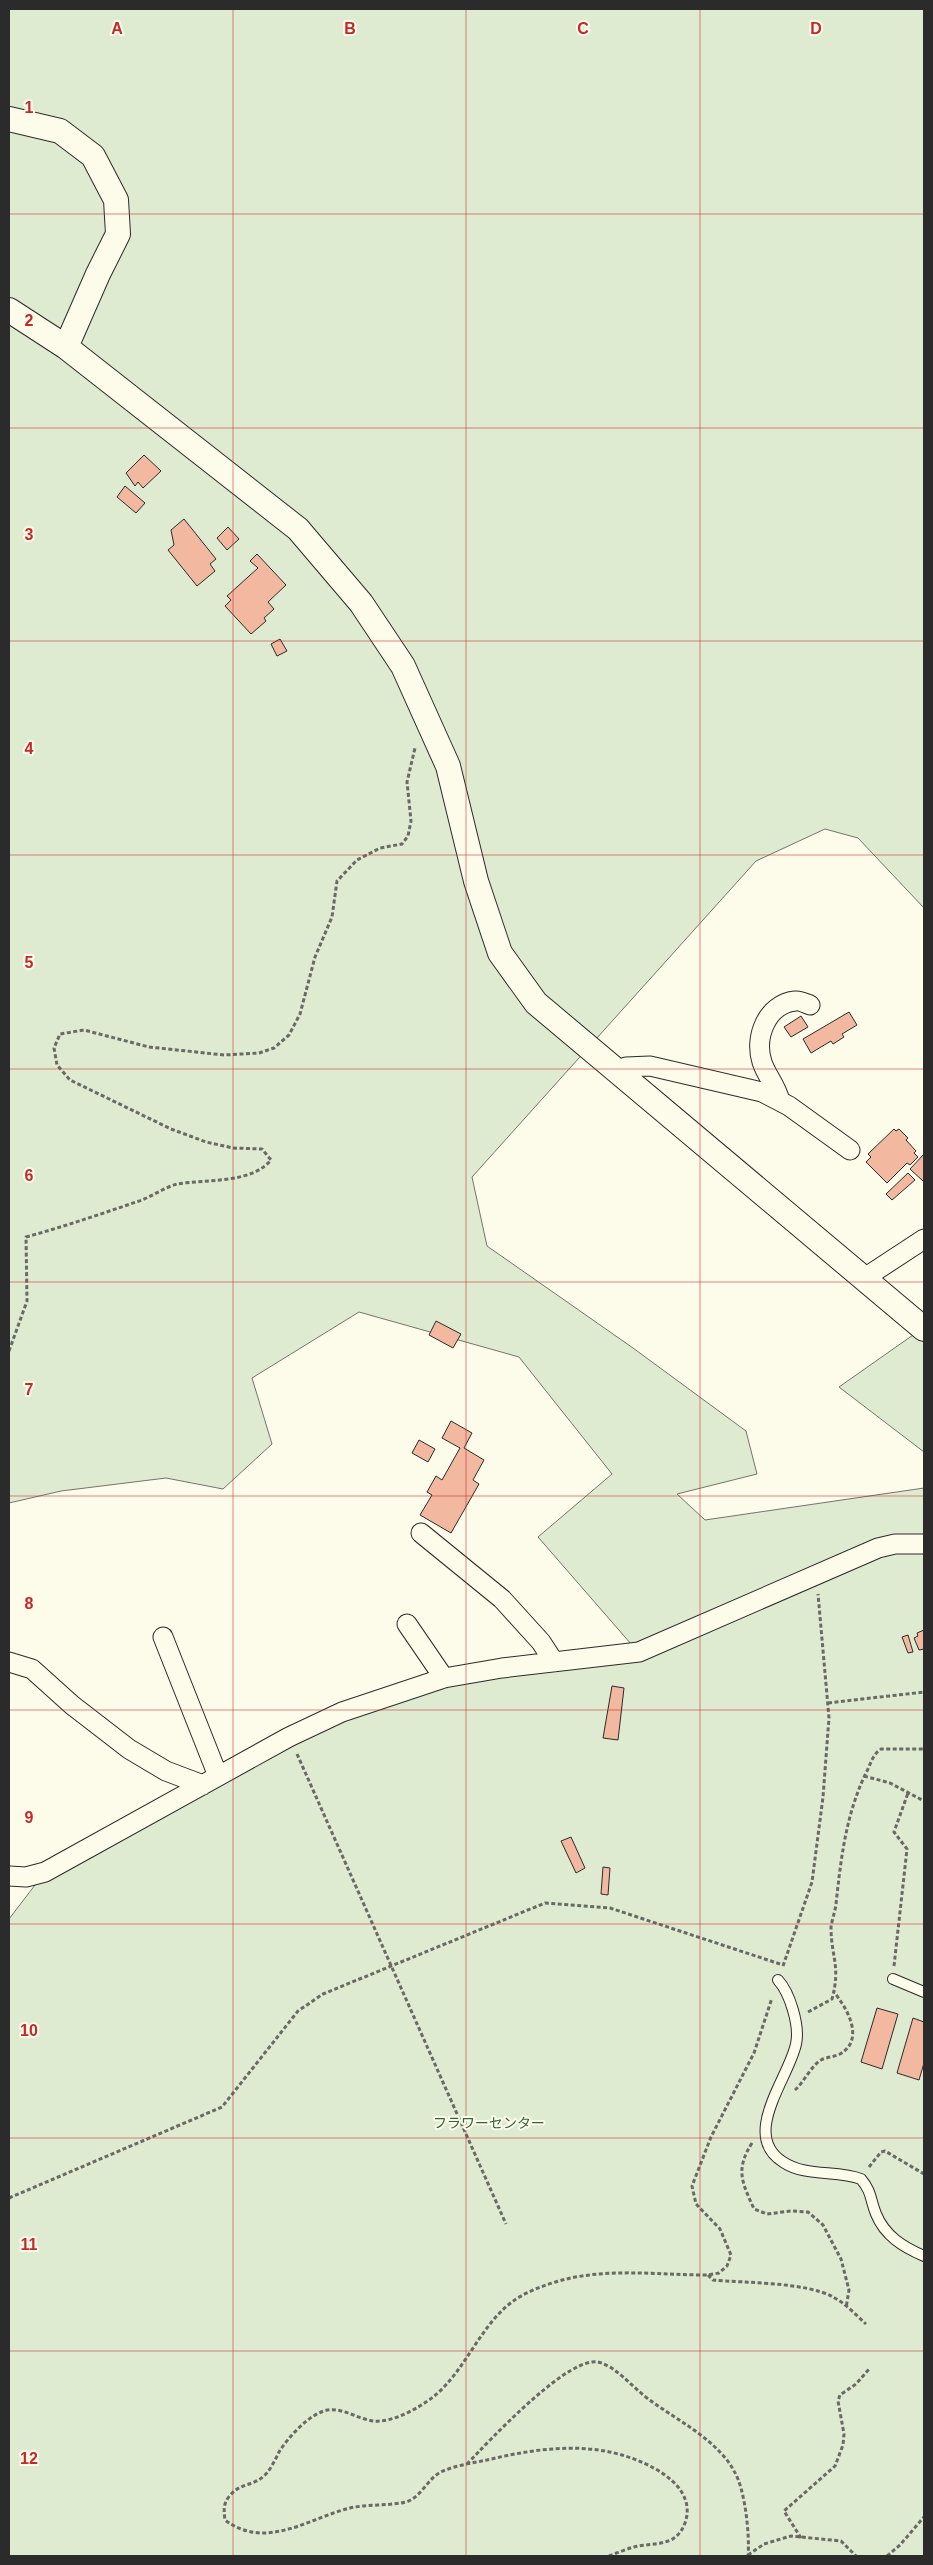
<svg xmlns="http://www.w3.org/2000/svg" width="933" height="2565" viewBox="0 0 933 2565" font-family="Arial,'Noto Sans JP',sans-serif">
	<rect width="100%" height="100%" fill="#fdfbea"/>
	<path fill="#deebd1" stroke="#74746e" d="M9 9H924V908L858 838 825 829 756 861 472 1177 487 1246 633 1348 746 1431 757 1474 677 1494 705 1520 924 1488V2556H9V1919L45 1872 155 1811 404 1690 638 1652 538 1537 612 1474 519 1357 359 1312 252 1378 272 1444 223 1489 166 1478 61 1491 9 1503Z
		M923 1328 924 1329V1452L839 1387Z"/>
	<path fill="#f2b8a0" stroke="#2b2b2b" d="M144 455 161 471 143 488 138 482 135 486 126 473Z
		M125 486 145 503 136 513 117 497Z
		M184 519 216 559 210 564 215 571 197 586 168 550 174 545 171 530Z
		M228 527 239 539 227 550 217 538Z
		M257 554 286 585 268 602 274 609 264 618 266 621 251 634 225 606 231 600 227 596 258 568 250 561Z
		M280 639 287 651 277 656 271 644Z
		M849 1012 857 1025 842 1034 844 1037 833 1044 831 1041 811 1053 803 1039Z
		M801 1016 808 1027 791 1037 784 1027Z
		M894 1129 896 1131 899 1129 908 1138 906 1140 916 1151 914 1153 918 1157 910 1165 907 1163 887 1183 866 1162 871 1157 868 1154Z
		M924 1154V1180L923 1181 910 1169Z
		M908 1173 915 1180 892 1200 886 1194Z
		M436 1321 461 1334 453 1348 429 1335Z
		M451 1421 472 1433 464 1448 484 1460 473 1480 479 1484 451 1533 420 1515 432 1495 427 1492 436 1476 442 1480 460 1448 442 1438Z
		M419 1440 435 1449 428 1462 412 1453Z
		M924 1630V1649L919 1650 914 1638 918 1636 917 1633Z
		M908 1635 913 1652 908 1653 902 1637Z
		M612 1686 624 1688 618 1740 603 1738Z
		M571 1837 585 1868 576 1873 561 1841Z
		M603 1867 610 1868 608 1895 601 1894Z
		M877 2008 898 2014 882 2069 861 2062Z
		M913 2018 924 2022V2063L919 2080 897 2073Z"/>
	<g fill="none" stroke-linecap="round" stroke-linejoin="round">
		<defs>
			<path id="service" d="M893 1979 924 1992
				M778 1980C790 1993 800 2026 796 2044 789 2078 740 2135 783 2162 805 2177 837 2170 861 2179 872 2192 870 2199 876 2214 885 2236 903 2247 924 2256"/>
			<path id="minor" d="M616 1071 626 1067 650 1066 762 1092 789 1106 850 1150
				M780 1101C776 1085 766 1075 762 1062 754 1037 767 1004 795 1001 799 1000 805 1003 810 1005
				M863 1279 924 1239
				M421 1533 502 1599 541 1642 554 1662
				M407 1624 444 1678
				M163 1637 218 1776
				M9 1662 32 1669 72 1705 129 1749 166 1771 203 1785
				M9 1876 26 1877 45 1872 289 1737 342 1712 444 1678 502 1668 639 1652 878 1548 895 1544H924"/>
			<path id="tertiary" d="M9 119 60 131 93 156 116 200 118 234 98 274 66 347
				M9 310 66 347 298 529 361 603 403 666 448 766 476 881 500 953 536 1003 924 1329"/>
		</defs>
		<use href="#service" stroke="#2b2b2b" stroke-width="12"/>
		<use href="#minor" stroke="#2b2b2b" stroke-width="21"/>
		<use href="#tertiary" stroke="#2b2b2b" stroke-width="26"/>
		<path stroke="#6a6964" stroke-width="3" stroke-dasharray="4 2.5" stroke-linecap="butt" d="M9 1351 27 1301 26 1237C66 1226 104 1213 142 1200 154 1195 166 1187 177 1184 206 1179 251 1184 271 1160L262 1149 233 1148 206 1142 171 1129 70 1080 57 1065 54 1048 60 1034 84 1030 149 1047 224 1055 259 1053 274 1048 289 1035 300 1014 315 957 332 917 337 881 357 860 380 848 402 844 408 836 411 821 407 782 415 748
			M828 1703 924 1692
			M297 1754 506 2224
			M864 1776 890 1783 924 1801
			M783 1966 812 1882 823 1797 829 1718 818 1594
			M894 1966 907 1849 894 1832 908 1793
			M808 2012 832 1999C841 1966 831 1957 831 1927 832 1920 835 1912 836 1904 841 1858 846 1813 867 1771 871 1763 873 1754 881 1749H924
			M795 2090C804 2082 811 2066 821 2060 827 2057 834 2057 840 2054 866 2039 846 2007 834 1992
			M752 2143C735 2170 742 2182 754 2209L767 2214 791 2211 808 2212 823 2225 841 2259 849 2290 846 2308
			M869 2167 881 2152 885 2151 924 2174
			M9 2198 222 2107 298 2011 323 1994 545 1903 610 1908 780 1964
			M708 2275 713 2280C745 2283 806 2282 833 2297 845 2303 856 2315 866 2324
			M467 2464C491 2439 559 2366 592 2362 599 2361 604 2364 610 2367 624 2376 634 2388 647 2398 671 2416 697 2429 718 2450 724 2456 730 2463 734 2471 745 2488 750 2536 748 2556
			M801 2538 784 2511 835 2466 843 2445 844 2434 838 2401 840 2395 856 2384 870 2368
			M748 2555 764 2544 791 2536 841 2541 856 2556
			M609 2556C617 2553 626 2549 634 2547 646 2544 659 2545 671 2540 678 2536 682 2531 685 2523 693 2500 678 2483 659 2471 605 2439 546 2446 487 2460 473 2463 457 2465 443 2471 428 2477 422 2497 406 2502 388 2506 368 2504 350 2508 309 2518 266 2551 225 2520 224 2512 223 2505 228 2498 239 2482 253 2487 265 2475 271 2469 275 2460 279 2452 288 2438 304 2420 319 2413 338 2403 355 2419 374 2421 392 2423 419 2408 433 2397 470 2368 483 2312 529 2292 589 2264 644 2275 708 2275L719 2273 727 2266 731 2255 720 2229 696 2204 692 2186 711 2137 754 2053 772 1998
			M887 2556 900 2545 924 2517"/>
		<use href="#service" stroke="#fdfbea" stroke-width="10"/>
		<use href="#minor" stroke="#fdfbea" stroke-width="19"/>
		<use href="#tertiary" stroke="#fdfbea" stroke-width="24"/>
	</g>
	<path fill="none" stroke="#c62828" stroke-width="1" stroke-opacity="0.55" d="M233 9V2556M466 9V2556M700 9V2556M9 214H924M9 428H924M9 641H924M9 855H924M9 1069H924M9 1282H924M9 1496H924M9 1710H924M9 1924H924M9 2138H924M9 2351H924"/>
	<g text-anchor="middle" dominant-baseline="central" stroke-width="4" stroke-linejoin="round" paint-order="stroke">
		<g font-size="14" fill="#34623c" stroke="#fdfbea">
			<text x="489" y="2123">フラワーセンター</text>
		</g>
	</g>
	<g font-size="16" text-anchor="middle" font-weight="bold" fill="#c62828" stroke="#fdfbea" stroke-width="4" stroke-linejoin="round" paint-order="stroke">
		<text x="117" y="34">A</text>
		<text x="350" y="34">B</text>
		<text x="583" y="34">C</text>
		<text x="816" y="34">D</text>
		<text x="29" y="113">1</text>
		<text x="29" y="326">2</text>
		<text x="29" y="540">3</text>
		<text x="29" y="754">4</text>
		<text x="29" y="968">5</text>
		<text x="29" y="1181">6</text>
		<text x="29" y="1395">7</text>
		<text x="29" y="1609">8</text>
		<text x="29" y="1823">9</text>
		<text x="29" y="2036">10</text>
		<text x="29" y="2250">11</text>
		<text x="29" y="2464">12</text>
	</g>
	<rect width="933" height="2565" fill="none" stroke="#2b2b2b" stroke-width="20"/>
</svg>
